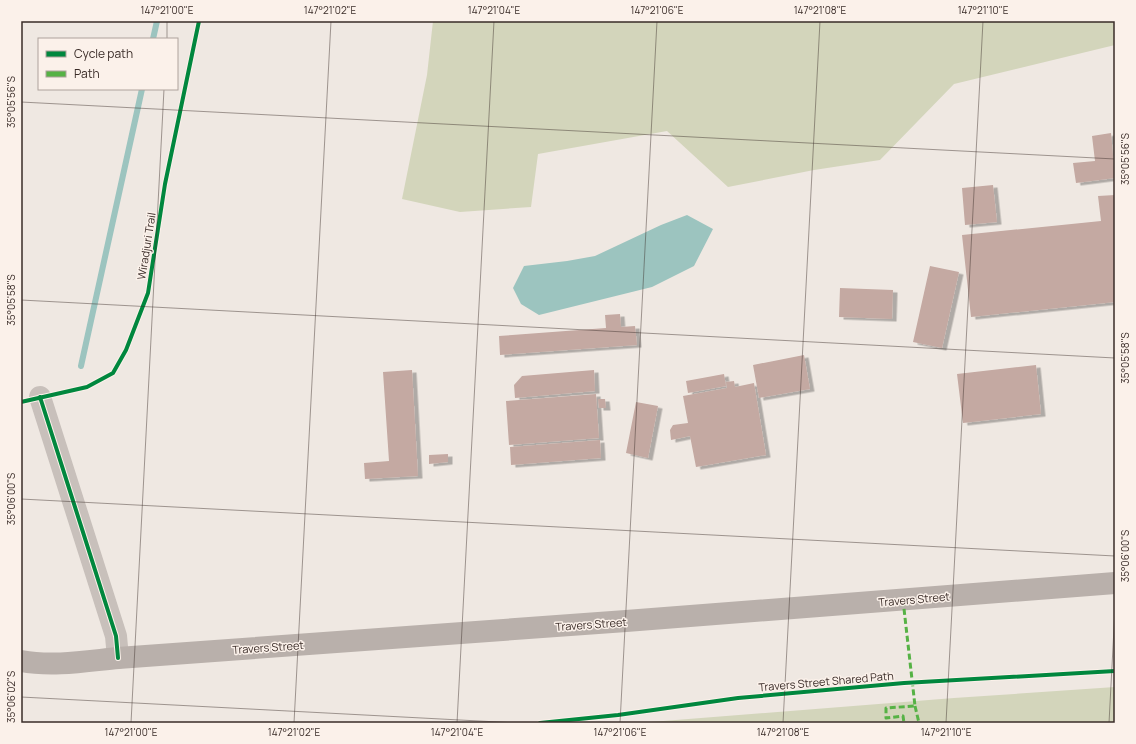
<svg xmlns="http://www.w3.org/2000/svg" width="1136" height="744" viewBox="0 0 1136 744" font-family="Manrope,sans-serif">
	<defs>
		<filter id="shadow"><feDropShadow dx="4.5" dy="2.5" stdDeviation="0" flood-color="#0004"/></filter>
	</defs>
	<rect width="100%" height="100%" fill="#efe8e2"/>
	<path fill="#d3d5bb" d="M433 21H1115V45L954 84 880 160 814 170 728 187 667 131 538 154 531 207 460 212 402 199 427 75Z
		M1115 687V723H638L954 698Z"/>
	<path fill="#9cc4bf" d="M687 215 713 229 694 266 652 287 539 315 521 304 513 288 524 266 567 261 595 256 661 225Z"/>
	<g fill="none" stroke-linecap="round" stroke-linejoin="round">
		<path stroke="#9cc4bf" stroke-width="6" d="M153 39 157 21
			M81 366 142 89"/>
	</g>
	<path fill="#c4a9a2" filter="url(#shadow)" d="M1111 133 1115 178 1076 183 1073 163 1095 161 1092 136Z
		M993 185 997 222 965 225 962 188Z
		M1115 195V302L971 317 962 235 1101 221 1098 196Z
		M930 266 959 272 942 348 913 342Z
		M840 288 893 290 892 319 839 317Z
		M620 314 621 327 635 326 637 345 500 355 499 336 606 328 605 315Z
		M804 355 810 389 759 398 753 365Z
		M1036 365 1041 414 963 423 957 374Z
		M412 370 418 476 365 479 364 463 389 461 383 372Z
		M594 370 595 391 515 398 514 385 522 376Z
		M724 374 726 386 688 393 686 381Z
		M734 381 735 387 754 383 766 455 696 467 690 436 671 440 670 430 673 425 688 423 683 396 727 388 726 382Z
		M596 394 599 438 509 445 506 401Z
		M598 399H605L606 408H599Z
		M636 402 658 406 648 458 626 453Z
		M600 440 601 458 511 465 510 447Z
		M448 454V462L429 464V455Z"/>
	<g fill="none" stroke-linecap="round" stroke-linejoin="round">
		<path stroke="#c8c0bb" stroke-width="22" d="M40 397 116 636 118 658"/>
		<path stroke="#b9b0ab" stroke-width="22" d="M21 661C53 667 87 661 118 658L626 621 1115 583"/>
		<path stroke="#56b245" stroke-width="3" stroke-dasharray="6 3" stroke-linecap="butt" d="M903 600 915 706 886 708V718L903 716 904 723
			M915 706 919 723"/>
		<defs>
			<path id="cycleway" d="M40 397 116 636 118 658
				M21 402 87 387 113 373 126 350 148 293 165 184 199 21
				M540 723 618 715 738 698 904 683 1115 671"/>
		</defs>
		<use href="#cycleway" stroke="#fbf1ea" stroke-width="6"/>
		<use href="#cycleway" stroke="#00873e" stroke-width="4"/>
	</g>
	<path fill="none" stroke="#3a2c28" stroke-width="1" stroke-opacity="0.45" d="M167 39V21M21 102 1115 159M21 300 1115 358M21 499 1115 556M21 697 517 723M131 723 164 89M294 723 331 21M457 723 494 21M620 723 657 21M783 723 820 21M946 723 983 21M1109 723 1115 609"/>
	<g text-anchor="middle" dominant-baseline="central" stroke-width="3" stroke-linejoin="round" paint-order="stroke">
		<g font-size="11" fill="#3a2c28" stroke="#fbf1ea">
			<text transform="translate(146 246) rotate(-81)">Wiradjuri Trail</text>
			<text transform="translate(914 599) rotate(-5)">Travers Street</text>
			<text transform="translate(591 624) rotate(-4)">Travers Street</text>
			<text transform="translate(268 647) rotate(-4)">Travers Street</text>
			<text transform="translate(826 681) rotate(-5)">Travers Street Shared Path</text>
		</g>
	</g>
	<rect width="1136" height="744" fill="none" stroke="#fbf1ea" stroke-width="44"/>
	<rect x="38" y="38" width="140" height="52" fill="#fbf1ea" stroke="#aea29c"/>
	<rect x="46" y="51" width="20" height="6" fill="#00873e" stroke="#aea29c"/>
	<text x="74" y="58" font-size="12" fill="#3a2c28">Cycle path</text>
	<rect x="46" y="71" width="20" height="6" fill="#56b245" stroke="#aea29c"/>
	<text x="74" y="78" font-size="12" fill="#3a2c28">Path</text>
	<rect x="22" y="22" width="1092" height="700" fill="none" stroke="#3a2c28" stroke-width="1.5"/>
	<g font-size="10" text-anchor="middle" fill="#3a2c28">
		<text x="167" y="14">147°21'00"E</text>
		<text x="330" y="14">147°21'02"E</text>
		<text x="494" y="14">147°21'04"E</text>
		<text x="657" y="14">147°21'06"E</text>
		<text x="820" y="14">147°21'08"E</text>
		<text x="983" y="14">147°21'10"E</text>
		<text transform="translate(11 102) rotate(-90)" y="4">35°05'56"S</text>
		<text transform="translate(1125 159) rotate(-90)" y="4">35°05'56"S</text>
		<text transform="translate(11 300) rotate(-90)" y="4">35°05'58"S</text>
		<text transform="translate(1125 358) rotate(-90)" y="4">35°05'58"S</text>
		<text transform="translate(11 499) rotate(-90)" y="4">35°06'00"S</text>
		<text transform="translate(1125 556) rotate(-90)" y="4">35°06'00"S</text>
		<text transform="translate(11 697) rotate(-90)" y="4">35°06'02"S</text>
		<text x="131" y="736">147°21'00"E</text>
		<text x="294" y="736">147°21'02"E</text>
		<text x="457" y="736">147°21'04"E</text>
		<text x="620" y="736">147°21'06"E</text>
		<text x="783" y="736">147°21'08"E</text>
		<text x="946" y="736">147°21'10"E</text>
	</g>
</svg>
